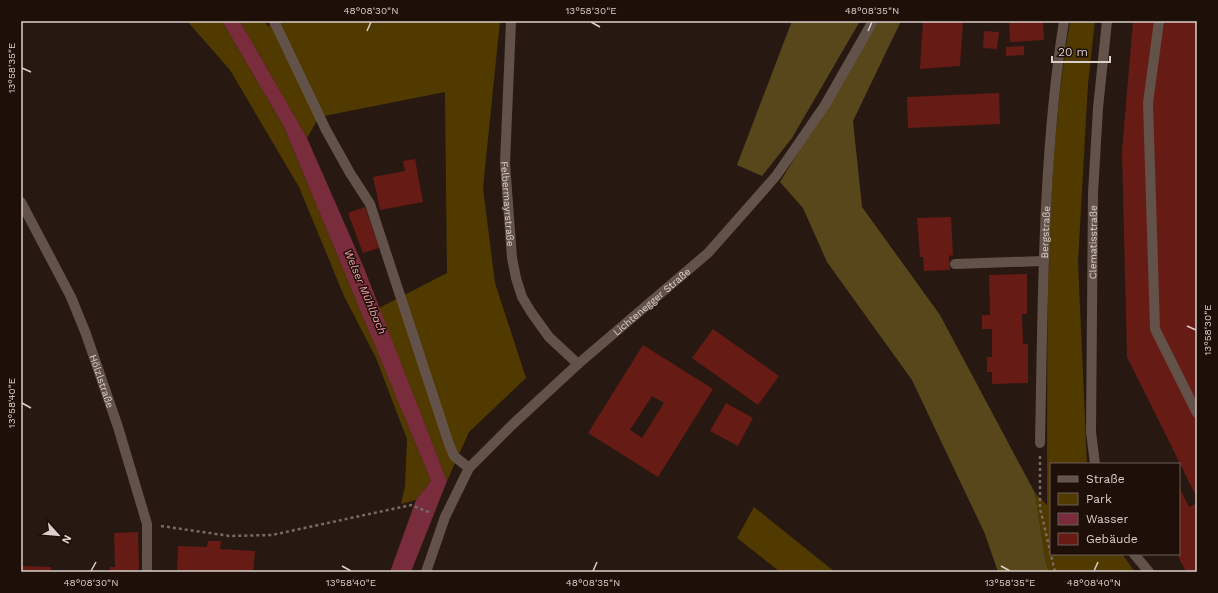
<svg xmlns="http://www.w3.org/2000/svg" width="1218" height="593" viewBox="0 0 1218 593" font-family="'Work Sans',sans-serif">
	<rect width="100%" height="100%" fill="#271912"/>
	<path fill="#503a00" d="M187 21H222L284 127 431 481 416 500 401 504 405 486 407 439 376 358 344 296 299 187 230 70Z
		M240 21H265L268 27 273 21H500L483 188 495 283 526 378 469 432 447 481 379 308 447 273 445 92 319 117 307 138Z
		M1070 21H1095L1088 84 1078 262 1087 464H1051V554H1122L1135 572H1049L1046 564 1035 493 1047 505C1048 344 1043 180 1070 21Z
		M754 507 835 572H780L737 538Z"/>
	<path fill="#59471c" d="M792 21H860L792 138 762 176 737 165Z
		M878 21H901L853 121 862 207 940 315 1035 493 1046 564 1049 572H998L985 534 912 380 827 262 803 208 780 182Z"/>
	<path fill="#792c3c" d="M222 21H240L307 138 364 268 447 481 411 572H390L416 500 431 481 284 127Z"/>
	<path fill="#661b14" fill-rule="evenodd" d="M923 21H963L960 66 920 69Z
		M1009 21H1043L1044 40 1010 42Z
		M1133 21H1197V498L1127 357 1122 151Z
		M984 31 999 32 997 49 983 48Z
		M1024 46V55L1006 56V47Z
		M999 93 1000 124 908 128 907 97Z
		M415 159 423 202 380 210 373 177 405 171 403 161Z
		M365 207 379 248 363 253 348 213Z
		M951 217 953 255 949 256 950 270 924 271 923 257H920L917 218Z
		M1027 274V314H1022L1023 344H1028V383L992 384V372H987V357H992V329H982V315H990L989 275Z
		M713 329 779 376 758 405 692 358Z
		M643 345 713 389 658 477 588 433ZM652 396 664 403 642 438 630 430Z
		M726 403 753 418 738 446 710 431Z
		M1179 487 1189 507 1197 503V572H1186L1177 554H1179Z
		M138 532 139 570 110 572V567H115L114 533Z
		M208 541H221L220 549 255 551 253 572H177L178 546 207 547Z
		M21 566 51 567V572H21Z"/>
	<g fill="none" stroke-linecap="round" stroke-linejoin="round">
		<path stroke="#776a64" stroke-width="2.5" stroke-dasharray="3 3" stroke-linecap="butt" d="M1040 456V508L1055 572
			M161 526 230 536 272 535 411 505 431 513"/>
		<g stroke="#635249" stroke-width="10">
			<path d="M274 21 326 130 350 173 370 204 449 444 454 456 469 468"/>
			<path id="s1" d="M511 21 505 163 512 258 516 278 522 297 531 312 549 337 578 364"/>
			<path d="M1159 21 1148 103 1155 329 1197 413"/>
			<path id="s2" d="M21 202 71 297 86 334 118 427 147 524V572"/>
			<path d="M955 264 1043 261"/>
			<path id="s3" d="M1040 443C1043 303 1042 160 1064 21"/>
			<path id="s4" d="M1095 464 1091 432 1093 193 1098 108 1107 21"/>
			<path d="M1134 554 1149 572"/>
			<path id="s5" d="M426 572 445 517 469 468 512 425 578 364 708 253 776 176 825 105 873 21"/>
		</g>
	</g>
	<path fill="none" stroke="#dbd0cb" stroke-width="1.5" d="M591 22 600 27M367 31 371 22M868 31 872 22M22 68 31 72M1187 326 1196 330M22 403 31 408M342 566 351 571M1001 566 1010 571M91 571 96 562M593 571 597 562M1094 571 1098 562"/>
	<g text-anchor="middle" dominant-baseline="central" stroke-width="3" stroke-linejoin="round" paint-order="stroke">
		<g font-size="10" fill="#dbd0cb" stroke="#1e1009">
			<text stroke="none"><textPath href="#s1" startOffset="183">Felbermayrstraße</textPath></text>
			<text stroke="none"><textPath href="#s3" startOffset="211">Bergstraße</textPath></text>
			<text stroke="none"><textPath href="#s4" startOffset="222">Clematisstraße</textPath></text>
			<text stroke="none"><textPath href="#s5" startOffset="360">Lichtenegger Straße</textPath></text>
			<text stroke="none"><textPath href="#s2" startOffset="197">Hölzlstraße</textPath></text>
		</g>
		<g font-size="11" font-style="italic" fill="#fca0ae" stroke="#1e1009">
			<text transform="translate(365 292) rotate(67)">Welser Mühlbach</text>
		</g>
	</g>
	<rect width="1218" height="593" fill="none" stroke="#1e1009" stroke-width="44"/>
	<rect x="1050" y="463" width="130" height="92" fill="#1e1009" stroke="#6a5d57"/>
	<rect x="1058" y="476" width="20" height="6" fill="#635249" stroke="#6a5d57"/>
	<text x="1086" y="483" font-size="12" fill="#dbd0cb">Straße</text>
	<rect x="1058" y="493" width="20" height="12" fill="#503a00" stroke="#6a5d57"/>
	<text x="1086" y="503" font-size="12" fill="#dbd0cb">Park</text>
	<rect x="1058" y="513" width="20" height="12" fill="#792c3c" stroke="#6a5d57"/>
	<text x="1086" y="523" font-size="12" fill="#dbd0cb">Wasser</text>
	<rect x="1058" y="533" width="20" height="12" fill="#661b14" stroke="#6a5d57"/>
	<text x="1086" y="543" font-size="12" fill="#dbd0cb">Gebäude</text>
	<g transform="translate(58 535) rotate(117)" stroke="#1e1009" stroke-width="3" paint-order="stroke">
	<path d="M0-3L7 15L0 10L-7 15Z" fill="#dbd0cb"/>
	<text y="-6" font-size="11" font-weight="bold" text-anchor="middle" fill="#dbd0cb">N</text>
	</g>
	<path d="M1052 56v6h58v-6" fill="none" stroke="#dbd0cb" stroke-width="2"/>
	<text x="1058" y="56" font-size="12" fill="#dbd0cb" stroke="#1e1009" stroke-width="3" paint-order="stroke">20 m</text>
	<rect x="22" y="22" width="1174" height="549" fill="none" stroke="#dbd0cb" stroke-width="1.5"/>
	<g font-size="10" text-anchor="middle" fill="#dbd0cb">
		<text x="371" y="14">48°08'30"N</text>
		<text x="591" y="14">13°58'30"E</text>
		<text x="872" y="14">48°08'35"N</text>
		<text transform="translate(11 68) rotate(-90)" y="4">13°58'35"E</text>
		<text transform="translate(1207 330) rotate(-90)" y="4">13°58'30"E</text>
		<text transform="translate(11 403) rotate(-90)" y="4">13°58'40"E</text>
		<text x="91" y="586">48°08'30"N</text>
		<text x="351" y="586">13°58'40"E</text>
		<text x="593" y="586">48°08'35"N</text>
		<text x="1010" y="586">13°58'35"E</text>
		<text x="1094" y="586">48°08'40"N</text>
	</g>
</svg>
